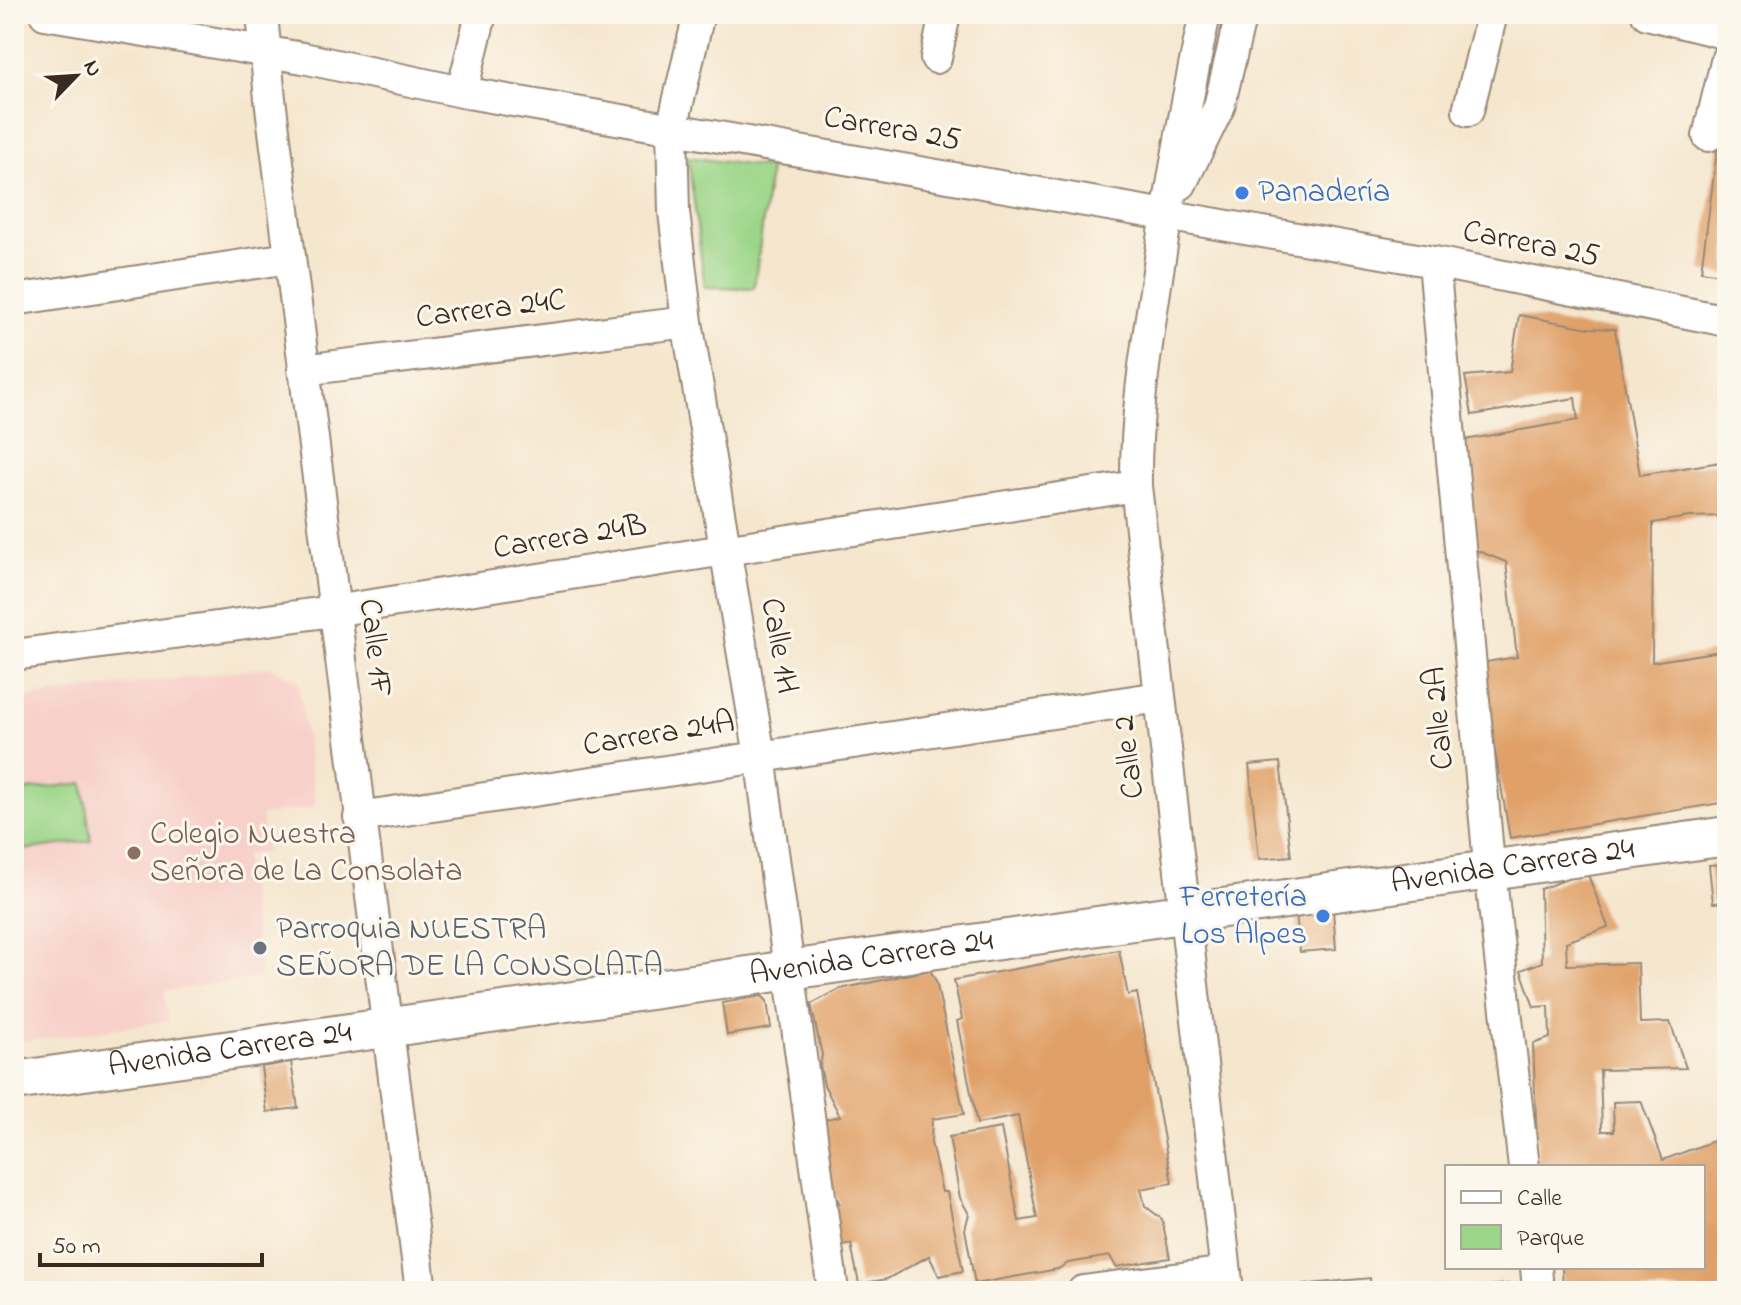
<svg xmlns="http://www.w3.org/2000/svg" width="1741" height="1305" viewBox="0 0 1741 1305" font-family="'Indie Flower',sans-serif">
	<rect width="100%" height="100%" fill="#fbf7ec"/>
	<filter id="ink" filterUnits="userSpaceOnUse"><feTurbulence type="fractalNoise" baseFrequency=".0125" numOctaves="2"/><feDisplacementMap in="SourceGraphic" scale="16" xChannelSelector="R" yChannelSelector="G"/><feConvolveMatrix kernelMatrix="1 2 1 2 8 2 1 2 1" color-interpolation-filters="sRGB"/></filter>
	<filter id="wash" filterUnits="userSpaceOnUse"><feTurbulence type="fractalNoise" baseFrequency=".006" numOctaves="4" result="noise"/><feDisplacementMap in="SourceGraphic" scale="32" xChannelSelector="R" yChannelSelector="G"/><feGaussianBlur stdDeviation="1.8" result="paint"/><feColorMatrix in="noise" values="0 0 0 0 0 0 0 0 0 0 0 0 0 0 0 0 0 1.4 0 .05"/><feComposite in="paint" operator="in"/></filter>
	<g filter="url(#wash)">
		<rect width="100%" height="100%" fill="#f5e6ce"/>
		<path fill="#f7d0c9" d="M269 667 298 680 316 807 261 815 266 852 244 855 261 977 164 991 168 1021 14 1043V699Z"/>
		<path fill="#9cd689" stroke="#6c8054" stroke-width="2" d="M688 157 770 168 754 288 705 287Z
			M83 783 91 841 14 851V792Z"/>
		<g id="blocks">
			<path fill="#e0a068" d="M1725 92H1727V275L1701 271Z
				M1519 315 1589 328 1615 329 1640 475 1727 461V516L1688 517 1653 523 1652 662 1727 650V802L1510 838 1480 663 1517 657 1506 562 1473 549 1459 441 1578 420 1575 398 1472 415 1465 376 1510 372Z
				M1280 762 1291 856 1259 859 1249 765Z
				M1727 864V902L1713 903 1709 865Z
				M1587 872 1608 927 1566 942 1567 965 1638 963 1640 1023 1670 1022 1686 1068 1600 1070 1602 1131H1614L1613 1102 1641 1101 1663 1160 1727 1136V1291H1563L1562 1267H1703V1167H1538L1533 1044 1550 1038 1549 1006 1534 1007 1521 970 1542 962 1540 889Z
				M1333 910 1336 949 1300 952 1296 913Z
				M1119 950 1128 995 1137 993 1172 1183 1141 1189 1145 1206 1162 1219 1170 1258 1116 1267 1110 1256 1068 1263 1058 1269 975 1284 965 1229 969 1214 960 1198 949 1137 1001 1128 1019 1221 1037 1218 1018 1116 977 1124 957 1021 962 1019 954 980Z
				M930 970 936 981 964 1114 932 1119 931 1143 942 1192H947L963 1271 939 1276 929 1256 887 1279 859 1284 851 1244 830 1249 823 1213 840 1204 823 1172 812 1122 840 1116 824 1085 820 1066 822 1055 811 1004 840 989Z
				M762 996 767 1001 771 1028 727 1035 722 1003Z
				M291 1062 298 1108 267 1112 261 1067Z
				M1370 1278 1371 1291H1280V1287Z
				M1508 1284 1509 1291H1452V1289Z
				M1400 1286 1411 1291H1379L1381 1287Z"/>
		</g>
	</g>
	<g filter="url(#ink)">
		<use href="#blocks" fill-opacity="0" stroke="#988876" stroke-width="2"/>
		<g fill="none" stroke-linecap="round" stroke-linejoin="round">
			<defs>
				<path id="minor" d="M45 14 303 58 462 92 1434 262 1727 321
					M262 14 270 99 421 1291
					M699 14 672 128 674 212 687 322 760 756 833 1291
					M1205 14C1185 106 1169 198 1155 291 1145 356 1135 420 1136 486L1228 1291
					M1647 14 1727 34
					M936 58 945 14
					M462 92 481 14
					M1468 111 1492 14
					M1708 136 1727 58
					M1181 184 1219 107 1241 14
					M1434 262 1488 853 1524 1167
					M14 300 289 258
					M303 370 687 322
					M14 655 333 611 1136 486
					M359 817 1160 697
					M1536 1267 1538 1291
					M1083 1291 1226 1272"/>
				<g id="major">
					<path id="s1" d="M14 1081 1727 836"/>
				</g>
			</defs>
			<use href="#minor" stroke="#988876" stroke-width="34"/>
			<use href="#major" stroke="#988876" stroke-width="42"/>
			<use href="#minor" stroke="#fff" stroke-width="30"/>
			<use href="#major" stroke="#fff" stroke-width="38"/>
		</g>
	</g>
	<g fill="#3f7fe0" stroke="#fbf7ec" stroke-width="3">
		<circle cx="1242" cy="193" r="8"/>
		<circle cx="1323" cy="916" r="8"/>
	</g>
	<circle fill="#8d6e63" stroke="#fbf7ec" stroke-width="3" cx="134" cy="853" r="8"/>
	<circle fill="#6b7280" stroke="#fbf7ec" stroke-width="3" cx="260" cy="948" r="8"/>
	<g text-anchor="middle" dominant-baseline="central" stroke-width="6" stroke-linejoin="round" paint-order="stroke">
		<g font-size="32" fill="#3b2a1e" stroke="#fbf7ec">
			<text transform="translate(892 130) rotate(10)">Carrera 25</text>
			<text transform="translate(1531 245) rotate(11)">Carrera 25</text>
			<text transform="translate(491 310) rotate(-7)">Carrera 24C</text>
			<text transform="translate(570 538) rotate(-9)">Carrera 24B</text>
			<text transform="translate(778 646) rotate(80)">Calle 1H</text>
			<text transform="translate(374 648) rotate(83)">Calle 1F</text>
			<text transform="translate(1440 718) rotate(-95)">Calle 2A</text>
			<text transform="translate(659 735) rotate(-9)">Carrera 24A</text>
			<text transform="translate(1130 757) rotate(-97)">Calle 2</text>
			<text stroke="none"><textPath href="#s1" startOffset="1514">Avenida Carrera 24</textPath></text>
			<text stroke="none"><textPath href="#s1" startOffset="866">Avenida Carrera 24</textPath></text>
			<text stroke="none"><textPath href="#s1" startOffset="218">Avenida Carrera 24</textPath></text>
		</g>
		<g font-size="32" fill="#366cbe" stroke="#fbf7ec" text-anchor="start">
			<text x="1258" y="193">Panadería</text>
			<text x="1307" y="898" text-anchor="end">Ferretería<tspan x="1307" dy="37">Los Alpes</tspan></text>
		</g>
		<g font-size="32" fill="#785e54" stroke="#fbf7ec" text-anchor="start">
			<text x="150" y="835">Colegio Nuestra<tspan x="150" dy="37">Señora de La Consolata</tspan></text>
		</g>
		<g font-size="32" fill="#5b616d" stroke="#fbf7ec" text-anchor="start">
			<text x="276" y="930">Parroquia NUESTRA<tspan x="276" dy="37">SEÑORA DE LA CONSOLATA</tspan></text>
		</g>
	</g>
	<rect width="1741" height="1305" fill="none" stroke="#fbf7ec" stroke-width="48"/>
	<rect x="1445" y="1165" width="260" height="104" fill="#fbf7ec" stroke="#aea59a" stroke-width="2"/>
	<rect x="1461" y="1191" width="40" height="12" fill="#ffffff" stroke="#aea59a" stroke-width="2"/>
	<text x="1517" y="1205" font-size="24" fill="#3b2a1e">Calle</text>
	<rect x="1461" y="1225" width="40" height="24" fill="#9cd689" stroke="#aea59a" stroke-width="2"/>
	<text x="1517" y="1245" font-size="24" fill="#3b2a1e">Parque</text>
	<g transform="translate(76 76) rotate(65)" stroke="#fbf7ec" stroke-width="6" paint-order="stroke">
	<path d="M0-6L14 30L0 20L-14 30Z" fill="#3b2a1e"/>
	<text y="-12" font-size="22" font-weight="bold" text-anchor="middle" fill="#3b2a1e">N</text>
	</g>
	<path d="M40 1253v12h222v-12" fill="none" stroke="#3b2a1e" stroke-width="4"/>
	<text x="52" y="1253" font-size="24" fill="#3b2a1e" stroke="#fbf7ec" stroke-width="6" paint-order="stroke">50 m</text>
</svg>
